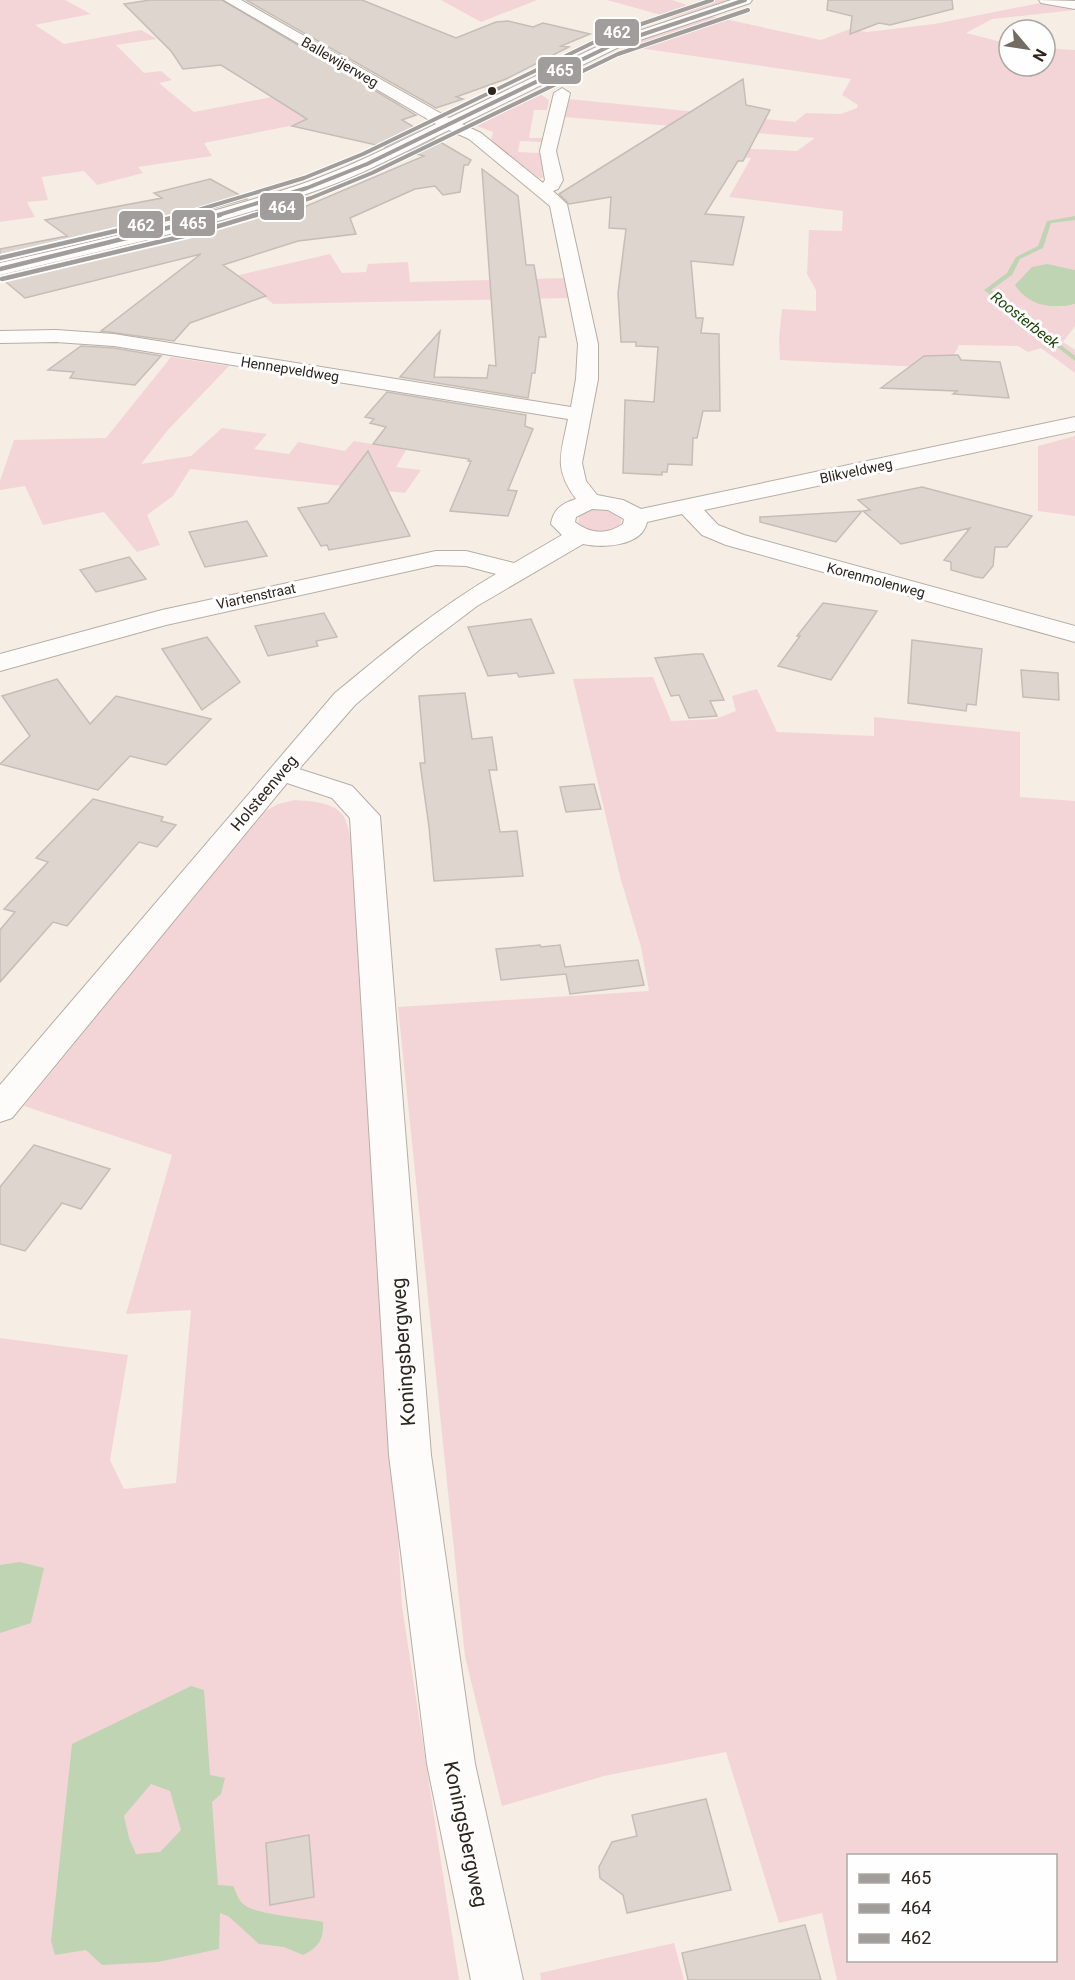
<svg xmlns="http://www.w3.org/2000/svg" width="1075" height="1980" viewBox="0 0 1075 1980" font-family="Roboto,sans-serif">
	<rect width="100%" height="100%" fill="#f6ede4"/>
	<path fill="#f4d5d7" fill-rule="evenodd" d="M0 0H65L91 14 35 25 64 44 141 30 157 39 116 45 144 73 161 71 172 80 159 83 194 112 361 80 401 104 204 143 212 156 138 167 143 173 97 185 84 171 42 177 41 175 48 200 27 202 35 217 0 222Z
		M441 0H537L481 22Z
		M607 0H672L687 5 704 0H730L672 18Z
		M1045 2 1075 7V10L992 19 966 33 1009 44V66H1045V48L1075 50V270H1031L1016 286C1036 303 1047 312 1075 304V326L1063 342 1075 350V373L1041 348 1028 352 1018 346 959 345 948 367 900 366 780 360 779 338 782 309 816 311V290L807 274 809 230 842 231 843 211 729 197 751 158 731 156 734 148 797 151 815 138 564 117 569 99 795 122 806 113 841 114 857 108 858 105 842 95 851 79 625 46 711 16 821 40 850 29 867 32 934 24Z
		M540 94 549 100 547 110H534L529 138H543L542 142 520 141 518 152 540 153 543 178H539L491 141 493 132 477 126 534 97V95Z
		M330 254 342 273 366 272 368 264 408 262 410 282 566 278 570 298 273 304 239 275Z
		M171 357 229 366 167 431 141 464 191 456 222 428 267 434 254 449 289 454 298 442 345 451 354 441 406 450 396 467 421 470 405 493 190 469 173 496 147 515 160 545 137 552 104 512 43 525 25 486 0 490V481L14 440 106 438Z
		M1075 436V516L1038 511V446Z
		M603 509 611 511 622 518 620 525C608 533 589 534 578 522L580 515 587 511Z
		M653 677 671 721 715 719 736 711 732 696 757 689 777 732 874 736V717L1020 732V797L1075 801V1980H837L822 1913 779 1923 726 1752 604 1776 502 1806 465 1657 398 1007 649 991 641 947 621 880 573 679ZM848 1856H1056V1960H848Z
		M295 800C310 801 333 802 343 815 347 821 349 832 351 839L384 1291 402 1606 459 1980H0V1338L128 1355 110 1460 124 1489 176 1483 191 1310 126 1314 172 1155 24 1106 260 814 278 804Z
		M674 1943 684 1980H541L540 1973Z"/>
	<path fill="#bfd4b3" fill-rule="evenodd" d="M1047 264 1075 270V304C1053 310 1028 306 1015 285L1032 267Z
		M20 1562 44 1568 31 1623 0 1633V1565Z
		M191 1686 204 1690 210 1775 225 1778 221 1794 212 1802 218 1885 233 1886C236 1891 238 1899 242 1903 253 1915 305 1918 323 1922 324 1939 319 1947 303 1955L284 1947 259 1944 228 1916 220 1913 219 1949 158 1962 102 1965 86 1950 55 1955 51 1941 72 1744ZM151 1784 170 1791 181 1830 160 1852 136 1854 129 1838 124 1816Z"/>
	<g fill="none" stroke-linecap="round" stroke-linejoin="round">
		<path fill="#bfd4b3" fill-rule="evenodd" d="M1075 216V220L1051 223 1043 248 1020 259 1012 275 991 290 1075 356V361L984 290 1007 273 1016 257 1038 246 1047 221Z"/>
	</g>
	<path fill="#ded5cf" stroke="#c6bdb7" stroke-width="1.5" d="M150 0H222L416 115 402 120 419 130 385 147 292 126 307 119 221 65 183 69 171 51 124 4Z
		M246 0H362L456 38 496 22 508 21 533 27 543 23 590 34 561 46 569 47 506 79 456 97 463 99 436 108Z
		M828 0H952L953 9 890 25 879 23 850 34 852 16 827 10Z
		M743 79 746 105 770 110 743 161H738L705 214 744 217 733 265 691 261 696 318H703L701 333 719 334 720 411H703L697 438H693L692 465 668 464 667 472H662V475L623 473 625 400 654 402 658 347 636 346V342H621L618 293 626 229 609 228 611 197 569 204 559 194Z
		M435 139 471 160 468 165H464L460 192 443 195 435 186 415 189 350 218 356 234 298 241 223 265 266 296 190 323 174 341 101 331 201 254 25 298 0 277 158 239 266 209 281 217 424 156 409 152Z
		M482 169 518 196 526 265H534L546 337H539L535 373H532L528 398 400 377 440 331 434 377 487 378 489 365 496 366Z
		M210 179 247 199 150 225 0 261V249L67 236 45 220 162 198 154 193Z
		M81 346 114 348 161 356 135 385 70 378 74 372 48 370Z
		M958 355 961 360 1000 362 1009 398 953 394 957 391 881 388 924 356Z
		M387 392 526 415 525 426 533 429 508 490 517 491 508 516 450 511 471 461H468L469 459 373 444 386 427 370 423 374 419 365 417Z
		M368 451 410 536 329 550 327 545 321 546 298 508 328 503Z
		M922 487 1028 515 1032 516 1007 547H995L993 566 983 578 976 577 951 570V562L944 560 970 528 901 544 863 511 870 510 858 500Z
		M862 511 836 542 760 522V517Z
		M247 521 267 556 205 567 189 532Z
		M129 557 146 579 96 592 80 570Z
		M823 603 877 611 831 680 778 666 800 636H797Z
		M324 613 337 637 316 641 318 646 268 656 255 626Z
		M531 619 554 673 519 677 517 673 488 676 468 627Z
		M207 637 240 682 202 710 162 649Z
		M912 640 982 649 976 705 967 704 966 711 908 703Z
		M695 654H703L724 700 710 701 717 716 689 718 679 695 671 696 655 658Z
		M1021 670 1058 673 1059 700 1023 697Z
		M57 679 90 724 116 696 211 719 166 765 130 756 98 790 0 764 30 736 2 696Z
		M465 693 472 739 492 737 497 770H489L500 832 517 831 523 876 434 881 429 827 420 763H425L419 696Z
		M594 784 601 809 566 812 560 787Z
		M93 799 163 817 161 821 176 825 157 847 139 842 67 926 53 922 0 982V930L15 912 4 909 48 862 36 858Z
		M540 945 541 947 560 945 565 967 638 960 644 985 570 994 566 974 501 980 496 949Z
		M34 1145 110 1169 81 1209 62 1203 25 1251 0 1244V1187Z
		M706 1799 731 1890 627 1913 623 1895 600 1878 599 1867 612 1842 637 1836 632 1815Z
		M309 1835 314 1897 270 1905 266 1843Z
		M805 1925 821 1980H688L682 1953Z"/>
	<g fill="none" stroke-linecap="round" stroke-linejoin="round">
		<defs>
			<path id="minor" d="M224 0H241L449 118 609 41 731 0H752L750 3 619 47 462 124 481 133 543 183 545 180 540 151 554 93 562 88 570 93 556 151 563 180 558 189 553 191 567 204 598 344V379L582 463 586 481 597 495 623 500 641 509 1075 417V431L704 510 718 525 744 535 1075 626V642L726 545 702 535 682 514 647 522C642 547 602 548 583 544L477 606 419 650 355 705 299 769 352 786 380 816 431 1455 475 1764 523 1980H471L427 1764 389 1455 350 818 332 798 287 783 12 1118 0 1122V1085L335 693C387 650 438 608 496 574L466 566 436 565 166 625 0 671V654L162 610 436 551H466L514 563 562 535 551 524C553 509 563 503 576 499 553 468 561 454 568 419L114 346 56 342 0 343V331L56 330 114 334 571 407 576 379 578 344 550 206 469 139 449 130C404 152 360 176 312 192 210 227 105 250 0 275V263C100 240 201 217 299 185 346 169 391 146 436 124ZM592 509 608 510 624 519 623 524C607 535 590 534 575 522L576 517Z
				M1039 0 1075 1V9L1041 3Z"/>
		</defs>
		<use href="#minor" stroke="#b5aea6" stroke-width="2"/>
		<use href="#minor" fill="#fefcfb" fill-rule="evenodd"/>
		<defs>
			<path id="bus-1-far1" d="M215 216 307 188 367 164 614 44 745 0"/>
			<path id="bus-1" d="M0 269 220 215"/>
			<path id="bus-2-far1" d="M251 216 311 198 372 173 618 54 748 10"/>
			<path id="bus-2" d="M2 279 192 234 256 215"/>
			<path id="bus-3-far1" d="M178 216 304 178 363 154 609 35 712 0"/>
			<path id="bus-3" d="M0 258 184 215"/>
		</defs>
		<use href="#bus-1-far1" stroke="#fefefe" stroke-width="6"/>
		<use href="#bus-1" stroke="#fefefe" stroke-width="8"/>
		<use href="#bus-2-far1" stroke="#fefefe" stroke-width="6"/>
		<use href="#bus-2" stroke="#fefefe" stroke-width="8"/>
		<use href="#bus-3-far1" stroke="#fefefe" stroke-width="6"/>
		<use href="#bus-3" stroke="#fefefe" stroke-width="8"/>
		<use href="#bus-1-far1" stroke="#a09d9a" stroke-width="4"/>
		<use href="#bus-1" stroke="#a09d9a" stroke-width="4.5"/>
		<use href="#bus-2-far1" stroke="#a09d9a" stroke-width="4"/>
		<use href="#bus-2" stroke="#a09d9a" stroke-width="4.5"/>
		<use href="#bus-3-far1" stroke="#a09d9a" stroke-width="4"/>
		<use href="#bus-3" stroke="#a09d9a" stroke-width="4.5"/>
	</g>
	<circle fill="#2d261e" stroke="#fefefe" stroke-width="2" cx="492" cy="91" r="5"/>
	<g text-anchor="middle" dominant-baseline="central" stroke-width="6" stroke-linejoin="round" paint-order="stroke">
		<g font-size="14" fill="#2d261e" stroke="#fefefe">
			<text transform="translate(340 62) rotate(30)">Ballewijerweg</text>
			<text transform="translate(290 369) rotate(9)">Hennepveldweg</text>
			<text transform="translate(856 471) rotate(-12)">Blikveldweg</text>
			<text transform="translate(876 580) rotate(15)">Korenmolenweg</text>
			<text transform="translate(256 596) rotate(-12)">Viartenstraat</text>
		</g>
		<g font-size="15" font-style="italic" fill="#194507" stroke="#fefefe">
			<text transform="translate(1025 320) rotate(38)">Roosterbeek</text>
		</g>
		<g font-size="16" fill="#2d261e" stroke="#fefefe">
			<text transform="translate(264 793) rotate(-50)">Holsteenweg</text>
		</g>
		<g font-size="20" fill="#2d261e" stroke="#fefefe">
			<text transform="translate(403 1352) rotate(-94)">Koningsbergweg</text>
			<text transform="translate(466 1834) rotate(78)">Koningsbergweg</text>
		</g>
	</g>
	<g stroke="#fefefe" stroke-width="2">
		<rect x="594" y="18" width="46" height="29" rx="6" fill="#a09d9a"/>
		<rect x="537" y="56" width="45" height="29" rx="6" fill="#a09d9a"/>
		<rect x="259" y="192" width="46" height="29" rx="6" fill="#a09d9a"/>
		<rect x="171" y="209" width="45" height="28" rx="6" fill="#a09d9a"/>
		<rect x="118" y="210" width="46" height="29" rx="6" fill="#a09d9a"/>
	</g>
	<g font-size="16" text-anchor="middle" font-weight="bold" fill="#fff">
		<text x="617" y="38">462</text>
		<text x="560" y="76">465</text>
		<text x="282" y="213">464</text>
		<text x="193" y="229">465</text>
		<text x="141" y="231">462</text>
	</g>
	<rect x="847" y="1854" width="210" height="108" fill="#fefefe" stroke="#aaa8a4" stroke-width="1.5"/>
	<rect x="859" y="1874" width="30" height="9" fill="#a09d9a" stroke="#aaa8a4" stroke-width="1.5"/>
	<text x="901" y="1884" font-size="18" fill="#2d261e">465</text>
	<rect x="859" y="1904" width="30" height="9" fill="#a09d9a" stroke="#aaa8a4" stroke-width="1.5"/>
	<text x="901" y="1914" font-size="18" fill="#2d261e">464</text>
	<rect x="859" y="1934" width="30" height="9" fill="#a09d9a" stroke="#aaa8a4" stroke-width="1.5"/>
	<text x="901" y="1944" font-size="18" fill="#2d261e">462</text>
	<g transform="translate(1027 48) rotate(119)"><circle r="28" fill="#fefefe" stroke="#aaa8a4" stroke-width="1.5"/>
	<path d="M0-4.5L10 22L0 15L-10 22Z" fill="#736c63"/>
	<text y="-9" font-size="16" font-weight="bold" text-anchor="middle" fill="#2d261e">N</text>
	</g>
</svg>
